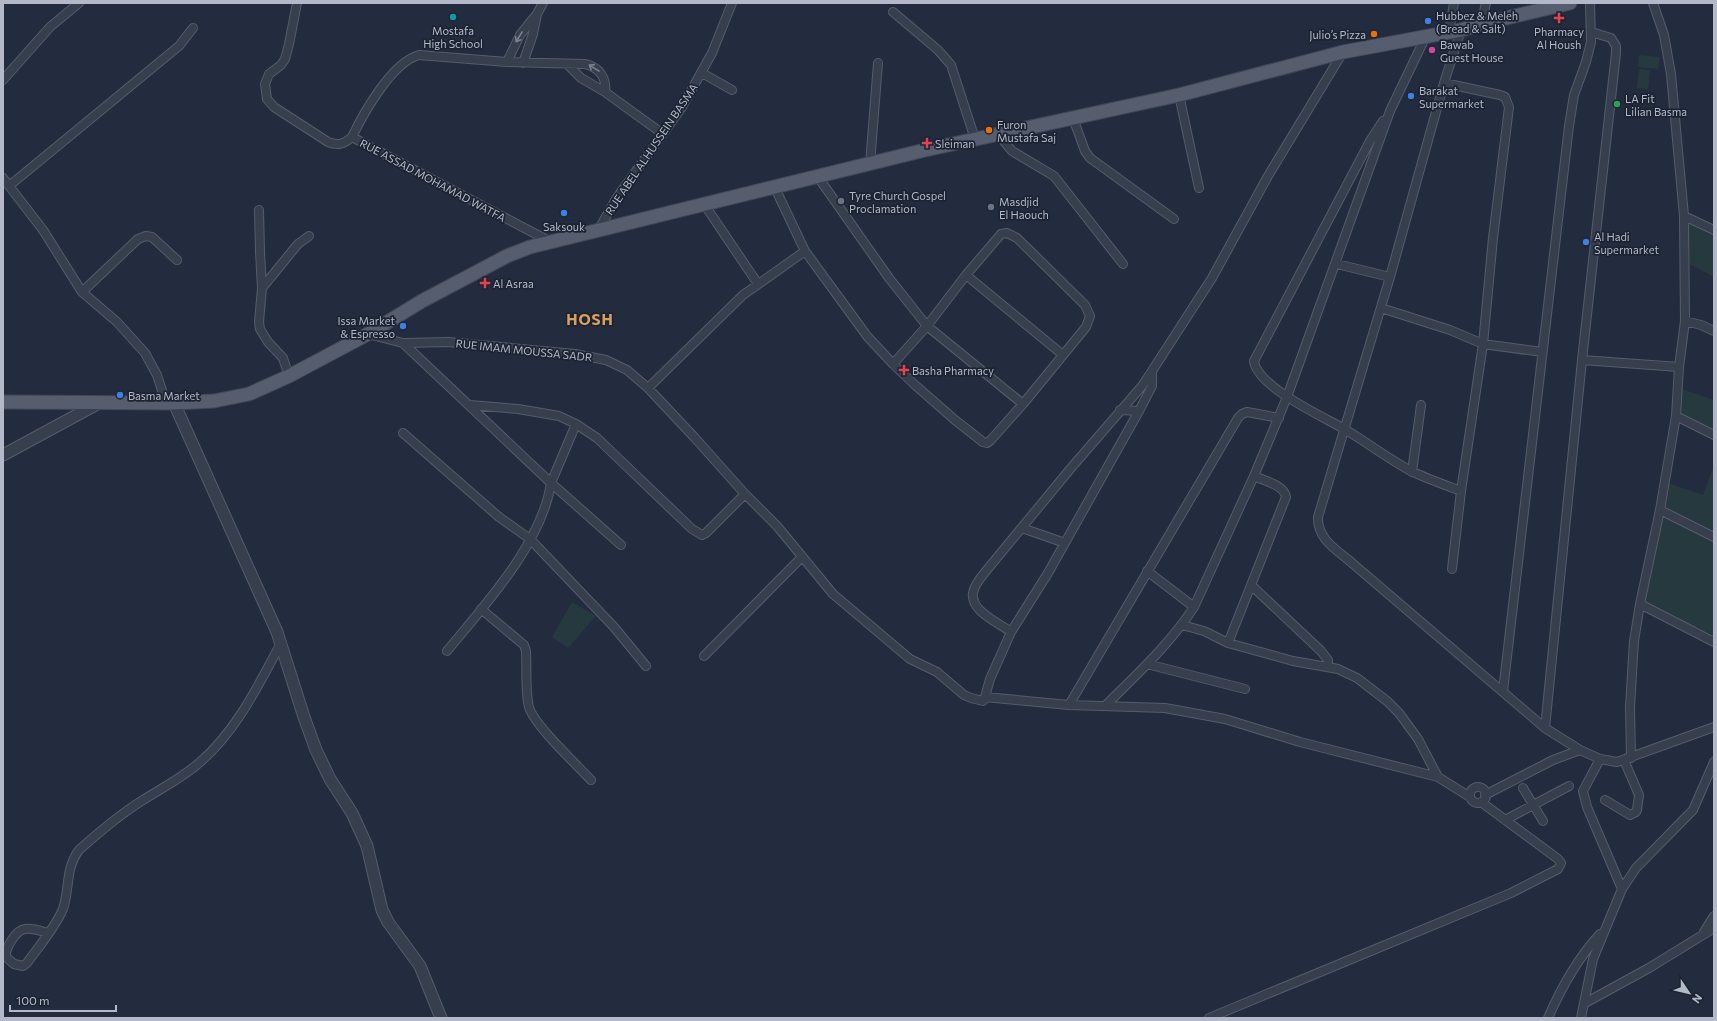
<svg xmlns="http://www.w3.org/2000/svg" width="1717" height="1021" viewBox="0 0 1717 1021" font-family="Commissioner,sans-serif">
	<rect width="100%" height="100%" fill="#232c3e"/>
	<path fill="#25393f" d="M1639 55 1660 57 1658 69 1638 67Z
		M1639 69 1650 70 1648 89 1637 88Z
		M1684 216 1714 230V277L1684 261Z
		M1678 388 1714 400V435L1676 416Z
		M1714 465V635L1640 604 1665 482 1703 495Z
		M572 602 596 616 568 648 552 637Z"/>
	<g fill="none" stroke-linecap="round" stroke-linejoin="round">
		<defs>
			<path id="minor" d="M297 3 289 44 285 59 281 65 269 74 265 84 267 99 274 107 328 142C338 146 344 144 352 137
				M893 12 938 50 951 65 975 139
				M1481 24 1486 3
				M1461 30 1444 83 1390 277 1318 517C1317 539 1337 550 1352 563L1545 728 1580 750 1600 759 1617 762 1714 727
				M1449 33 1454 3
				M507 62 520 35 537 14 543 3
				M523 63 533 34 537 14
				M567 64 581 78 605 92 663 134
				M702 73 732 90
				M3 80 50 27 79 3
				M1444 83 1500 95 1505 97 1509 107 1493 238 1483 344 1461 491 1452 569
				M1179 95 1199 188
				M1073 118 1085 151 1090 158 1174 219
				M1383 121 1370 141 1254 361C1257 387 1324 417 1346 430 1368 443 1390 460 1413 472 1428 479 1445 485 1461 491
				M998 134 1012 151 1054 176 1123 264
				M870 164 878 63
				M818 177 889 278 927 326 1023 404
				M3 178 43 230 82 292 117 322 145 353 157 375 166 403
				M9 186 179 46 193 28
				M774 186 805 251 867 336 893 364 915 385 955 420 983 442 987 443 990 441 1023 404 1086 327 1090 316 1085 305 1017 238 1007 233 1001 234 966 275 927 326 893 364
				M704 204 758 284
				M259 210 260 252 262 288 259 322 260 329 268 342 283 358 289 376
				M1684 216 1714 230
				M599 229 616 199 682 107 712 53 732 3
				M549 241 352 137C363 114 392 62 419 55L507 62 585 64C599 67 607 78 605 92
				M1337 264 1390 277
				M966 275 1063 355
				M262 288 298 244 309 236
				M82 292 138 239 146 236 152 237 177 260
				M1381 308 1450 330 1483 344 1542 352
				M1685 321 1701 325 1714 331
				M368 334 403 343 448 342 575 354 606 360 627 370 648 388 695 438 745 494 777 526 833 594 910 659 937 672 964 695 971 698 983 701 985 697 990 679 1011 632 1048 573 1139 411 1152 386V371L1212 278 1268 176 1343 52
				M403 343 551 483C542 543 485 605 447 651
				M1582 360 1679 367
				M648 388 743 295 805 251
				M470 405 518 409 559 416 576 424 597 438 692 529 702 535 706 533 745 494
				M1120 410 1139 411
				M1676 416 1714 435
				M576 424 551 483 621 545
				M403 433 499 517 530 539 614 627 646 666
				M1412 472 1421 405
				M1660 510 1714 537
				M1022 528 1065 543
				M1147 571 1194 607
				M1251 585 1321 651 1328 660V667
				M1640 604 1714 642
				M481 609 524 645 526 651C527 669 525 690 529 707 534 725 577 765 591 780
				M1182 625 1204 631 1228 643 1293 661 1338 669 1357 678 1387 701 1399 713 1418 739 1438 777
				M1011 632C999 623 970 611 973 593 974 585 981 577 986 571L1071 468 1142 386 1152 371
				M1228 643 1286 497C1284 485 1265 481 1254 476
				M704 656 802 557
				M1147 664 1245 689
				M1503 691 1569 126 1574 95 1586 62 1591 42 1590 3
				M985 697 1069 705 1165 708 1225 719 1300 742 1438 777 1470 797
				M1069 705 1238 418 1242 414 1247 412 1279 418
				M1106 705C1137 674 1170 644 1194 607L1254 476 1287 397 1390 111 1425 38
				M1545 728 1582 360 1616 53V46L1611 38 1591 32
				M1631 758 1630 707 1634 641 1640 604 1660 510 1676 416 1679 367 1685 321 1684 216 1671 74 1664 35 1653 3
				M1600 759 1583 791 1587 807 1622 889
				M1470 795a8 8 0 1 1 16 0a8 8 0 1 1-16 0Z
				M1523 788 1543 821
				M1485 795 1553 760 1580 750
				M1605 800 1630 815 1636 812 1637 810 1639 795 1624 760
				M1505 820 1569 786
				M1704 932 1714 916
				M48 933C41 931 33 928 25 929 16 930 5 948 6 957L14 964 23 966 27 963C39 946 55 928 63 909 70 888 65 869 79 850 98 833 122 813 143 800 162 788 182 778 199 763 236 732 259 684 281 643
				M1585 1003 1649 968 1714 928
				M1209 1018 1511 893 1558 869 1561 863 1558 859 1481 802
				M1548 1018C1561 988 1578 958 1600 934
				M1581 1018 1593 959 1622 889 1636 868 1693 810 1714 762"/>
			<path id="tertiary" d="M174 403 277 632 304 717 316 750 330 779 352 813 367 846 382 910 388 922 420 966 441 1018
				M3 455 101 402"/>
			<path id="primary" d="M3 402 174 403 214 401 249 394 289 376 368 334 422 301 507 256 530 247 925 150 1179 95 1343 52 1461 30 1481 24 1570 3"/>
		</defs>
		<use href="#minor" stroke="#555c6c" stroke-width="10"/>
		<use href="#tertiary" stroke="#555c6c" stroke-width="13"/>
		<use href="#primary" stroke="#404757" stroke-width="15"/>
		<use href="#minor" stroke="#373e4e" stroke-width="8"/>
		<use href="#tertiary" stroke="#373e4e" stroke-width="11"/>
		<use href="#primary" stroke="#555d6e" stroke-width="13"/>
	</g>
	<defs><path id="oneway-shaft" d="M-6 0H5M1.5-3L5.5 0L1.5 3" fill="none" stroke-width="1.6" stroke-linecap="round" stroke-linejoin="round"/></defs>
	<g stroke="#7b8292">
		<use href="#oneway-shaft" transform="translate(519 37) rotate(121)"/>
		<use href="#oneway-shaft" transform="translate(594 68) rotate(-148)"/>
	</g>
	<circle fill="#0f9aa8" stroke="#1c2333" stroke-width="1.5" cx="453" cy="17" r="4"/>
	<g fill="#e0444e" stroke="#1c2333" stroke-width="1.5">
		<path d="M1557 12h4v4h4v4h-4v4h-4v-4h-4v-4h4z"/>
		<path d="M925 137h4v4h4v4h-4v4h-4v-4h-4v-4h4z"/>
		<path d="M483 277h4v4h4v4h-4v4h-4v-4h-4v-4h4z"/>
		<path d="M902 364h4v4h4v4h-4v4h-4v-4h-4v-4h4z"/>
	</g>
	<g fill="#3f7fe0" stroke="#1c2333" stroke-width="1.5">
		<circle cx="1428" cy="21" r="4"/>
		<circle cx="1411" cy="96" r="4"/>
		<circle cx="564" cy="213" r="4"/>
		<circle cx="1586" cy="242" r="4"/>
		<circle cx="403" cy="326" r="4"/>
		<circle cx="120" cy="395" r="4"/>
	</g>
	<g fill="#e8710a" stroke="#1c2333" stroke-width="1.5">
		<circle cx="1374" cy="34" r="4"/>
		<circle cx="989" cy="130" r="4"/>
	</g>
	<circle fill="#d1479c" stroke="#1c2333" stroke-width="1.5" cx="1432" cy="50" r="4"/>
	<circle fill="#2e9e5b" stroke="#1c2333" stroke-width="1.5" cx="1617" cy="104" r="4"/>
	<g fill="#6b7280" stroke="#1c2333" stroke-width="1.5">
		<circle cx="841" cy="201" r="4"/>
		<circle cx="991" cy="207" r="4"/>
	</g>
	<g text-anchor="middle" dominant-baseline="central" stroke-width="3.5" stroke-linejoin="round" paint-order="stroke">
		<g font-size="11" fill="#b3b9c9" stroke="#1c2333" text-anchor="start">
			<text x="1436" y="15">Hubbez &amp; Meleh<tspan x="1436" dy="13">(Bread &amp; Salt)</tspan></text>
			<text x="453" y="30" text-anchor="middle">Mostafa<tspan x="453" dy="13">High School</tspan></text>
			<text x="1559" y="31" text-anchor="middle">Pharmacy<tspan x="1559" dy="13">Al Housh</tspan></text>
			<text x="1366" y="34" text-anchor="end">Julio’s Pizza</text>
			<text x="1440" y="44">Bawab<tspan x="1440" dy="13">Guest House</tspan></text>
			<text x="1419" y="90">Barakat<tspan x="1419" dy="13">Supermarket</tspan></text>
			<text x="1625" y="98">LA Fit<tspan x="1625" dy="13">Lilian Basma</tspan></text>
			<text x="997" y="124">Furon<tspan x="997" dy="13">Mustafa Saj</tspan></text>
			<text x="935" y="143">Sleiman</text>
			<text x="849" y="195">Tyre Church Gospel<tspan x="849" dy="13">Proclamation</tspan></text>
			<text x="999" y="201">Masdjid<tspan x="999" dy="13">El Haouch</tspan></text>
			<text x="564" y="226" text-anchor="middle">Saksouk</text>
			<text x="1594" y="236">Al Hadi<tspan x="1594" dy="13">Supermarket</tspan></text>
			<text x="493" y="283">Al Asraa</text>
			<text x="395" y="320" text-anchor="end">Issa Market<tspan x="395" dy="13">&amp; Espresso</tspan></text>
			<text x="912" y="370">Basha Pharmacy</text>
			<text x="128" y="395">Basma Market</text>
		</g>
		<g font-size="11" fill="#b3b9c9" stroke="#1c2333">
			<text transform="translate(651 149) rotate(-56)">RUE ABEL ALHUSSEIN BASMA</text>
			<text transform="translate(433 180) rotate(28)">RUE ASSAD MOHAMAD WATFA</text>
			<text transform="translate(524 350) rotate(6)">RUE IMAM MOUSSA SADR</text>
		</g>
		<g font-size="15" font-weight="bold" letter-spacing="1" fill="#d8a15f" stroke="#1c2333">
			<text x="590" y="319">HOSH</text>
		</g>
	</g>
	<rect width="1717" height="1021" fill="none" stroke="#b3b9c9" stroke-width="8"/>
	<g transform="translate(1689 993) rotate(125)" stroke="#1c2333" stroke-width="3" paint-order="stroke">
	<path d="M0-3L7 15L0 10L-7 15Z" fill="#b3b9c9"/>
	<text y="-6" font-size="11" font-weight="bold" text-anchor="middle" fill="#b3b9c9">N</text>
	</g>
	<path d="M10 1005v6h106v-6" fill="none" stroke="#b3b9c9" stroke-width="2"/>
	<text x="16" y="1005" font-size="12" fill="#b3b9c9" stroke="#1c2333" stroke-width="3" paint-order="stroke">100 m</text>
</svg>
